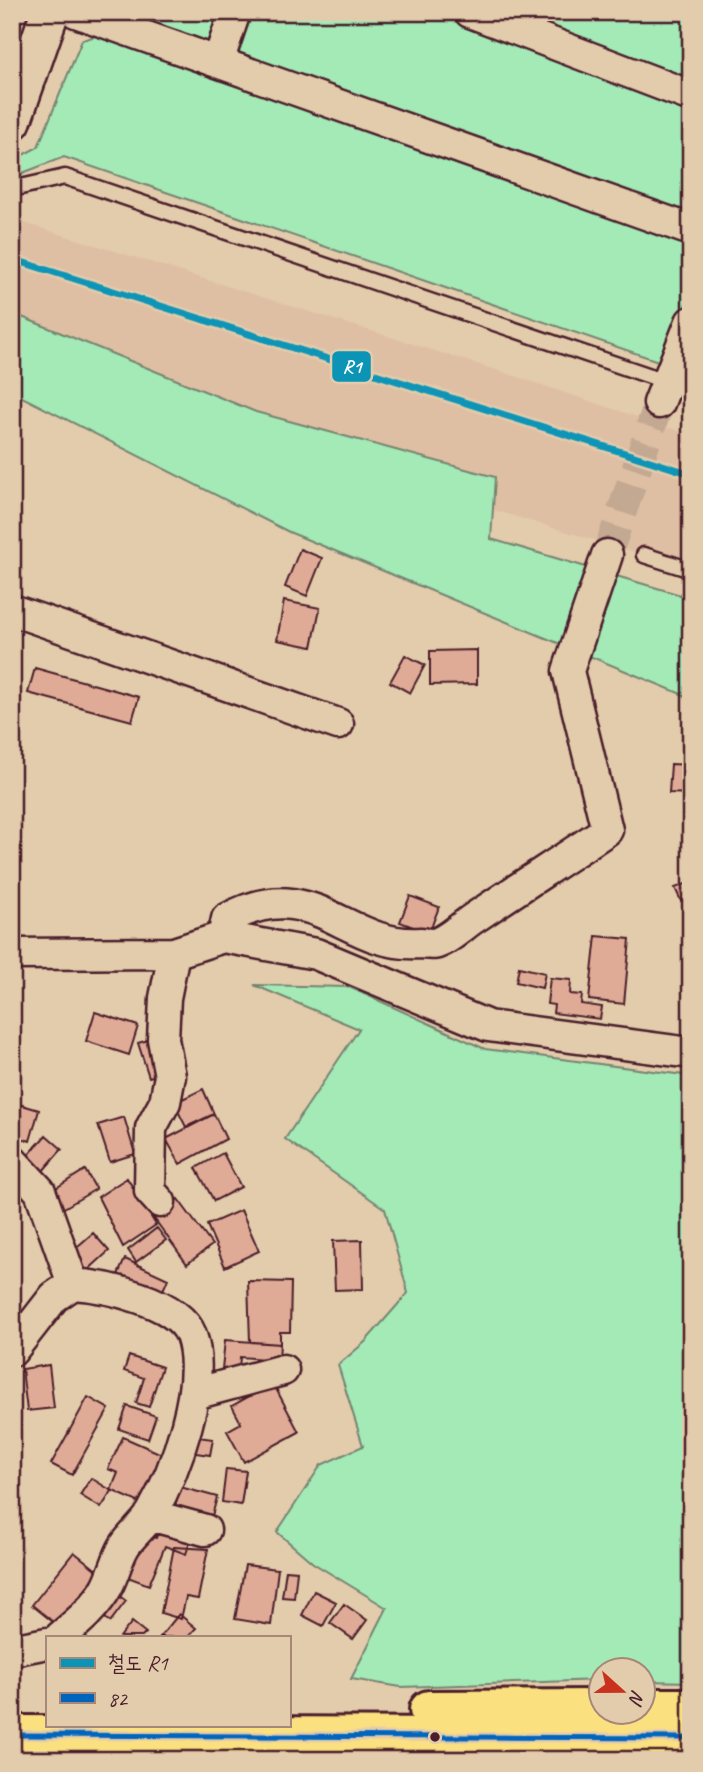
<svg xmlns="http://www.w3.org/2000/svg" width="703" height="1772" viewBox="0 0 703 1772" font-family="Caveat,'Poor Story',sans-serif">
	<rect width="100%" height="100%" fill="#e3ccac"/>
	<filter id="ink" filterUnits="userSpaceOnUse"><feTurbulence type="fractalNoise" baseFrequency=".0143" numOctaves="2"/><feDisplacementMap in="SourceGraphic" scale="14" xChannelSelector="R" yChannelSelector="G"/><feConvolveMatrix kernelMatrix="1 2 1 2 8 2 1 2 1" color-interpolation-filters="sRGB"/></filter>
	<g filter="url(#ink)">
		<path fill="#dfbfa3" d="M12 219 509 374 691 435V569L490 509 494 477 256 412 12 316Z"/>
		<path fill="#a3eab7" stroke="#768471" stroke-width="2" d="M109 12H691V290L664 363 64 157 12 177 17 158 38 147 82 40 100 35Z
			M12 313 256 412 495 477 491 539 691 598V698L289 532 12 392Z
			M254 985 349 987 485 1049 691 1076V1682L644 1681V1670H602L601 1680 401 1687 351 1679 387 1608 313 1563 277 1532 321 1465 363 1446 338 1365 365 1342 408 1293 385 1209 285 1139 359 1029Z"/>
		<path fill="#e0ab96" stroke="#4a1f2b" stroke-width="2" d="M300 549 322 558 307 596 285 587Z
			M284 601 320 608 312 647 277 640Z
			M477 650V684L430 685V651Z
			M405 655 425 665 410 693 390 682Z
			M35 668 139 697 132 721 28 693Z
			M671 764 691 765V794L669 793Z
			M691 882V897L681 901 675 888Z
			M410 896 439 907 429 933 400 922Z
			M596 936 630 939 624 1004 589 1000Z
			M519 967 545 973 542 988 516 982Z
			M550 978 571 980 570 994 582 995 581 1004 602 1007 600 1019 553 1013 554 1005 547 1004Z
			M95 1012 138 1026 129 1055 86 1041Z
			M152 1039 163 1073 149 1077 138 1043Z
			M203 1089 214 1114 186 1127 174 1103Z
			M12 1102 39 1110 30 1141 12 1135Z
			M214 1114 226 1139 180 1164 166 1139Z
			M124 1117 135 1154 110 1162 98 1125Z
			M46 1135 62 1149 42 1172 26 1158Z
			M223 1153 241 1187 214 1201 196 1168Z
			M85 1170 96 1189 59 1211 48 1193Z
			M127 1178 156 1225 123 1247 98 1197Z
			M178 1199 212 1245 187 1264 153 1217Z
			M241 1210 259 1251 225 1267 207 1225Z
			M157 1228 166 1240 136 1262 128 1250Z
			M93 1233 109 1251 87 1271 70 1253Z
			M362 1240 363 1289 335 1290 333 1241Z
			M125 1259 168 1279 159 1299 116 1279Z
			M248 1281 291 1282 290 1332H280V1344L250 1342Z
			M225 1340 280 1344 279 1360 240 1357 239 1370 222 1369Z
			M129 1356 162 1367 149 1407 136 1403 144 1378 124 1371Z
			M49 1365 54 1408 27 1411 22 1369Z
			M273 1383 299 1432 244 1462 227 1431 241 1423 232 1406Z
			M88 1397 109 1409 72 1475 51 1464Z
			M127 1406 156 1416 148 1439 119 1429Z
			M191 1436 213 1439 210 1455 189 1452Z
			M123 1437 164 1455 142 1504 111 1490 118 1473 108 1469Z
			M226 1469 246 1471 241 1505 222 1502Z
			M91 1478 112 1491 101 1508 80 1495Z
			M180 1487 217 1497 211 1520 174 1510Z
			M160 1527 191 1539 186 1554 165 1546 149 1585 125 1576 141 1533 156 1538Z
			M174 1547 208 1549 198 1599 186 1597 181 1619 161 1613Z
			M74 1552 99 1572 57 1625 32 1605Z
			M245 1565 278 1569 271 1625 235 1619Z
			M286 1570 297 1571 294 1598 282 1597Z
			M314 1591 336 1602 323 1626 302 1615Z
			M114 1592 126 1601 110 1622 99 1613Z
			M344 1604 367 1620 353 1639 330 1623Z
			M179 1614 196 1628 188 1637H160Z
			M132 1622 146 1633 142 1637H120Z"/>
		<g fill="none" stroke-linecap="round" stroke-linejoin="round">
			<path stroke="#c4a992" stroke-width="30" stroke-dasharray="30 15" stroke-linecap="butt" d="M607 555 659 403"/>
			<defs>
				<path id="service" d="M12 189 65 177 668 382
					M644 555 691 570"/>
				<path id="minor" d="M76 12 691 230
					M470 12 691 96
					M218 62 235 12
					M659 403 691 322
					M12 610 338 724
					M223 937 227 919C315 871 344 949 421 943 425 943 433 945 437 943 450 939 465 923 477 916 520 887 564 859 607 830L568 671 607 555
					M12 954 174 953 223 937 316 954 488 1026 691 1053
					M12 1161 40 1191 73 1284C104 1286 178 1301 191 1335 208 1383 175 1472 151 1514 144 1526 131 1535 124 1547 117 1559 114 1574 107 1587 97 1606 77 1623 60 1637
					M160 1202 150 1191 151 1128 165 1102 170 1076 163 1039 165 998 174 953
					M12 1351 54 1297 73 1284
					M194 1394 283 1370
					M150 1515 205 1530
					M12 1650 47 1643"/>
				<path id="tertiary" d="M12 121 50 12"/>
				<path id="trunk" d="M644 1708H691
					M429 1710 602 1709
					M12 1735 691 1738"/>
			</defs>
			<use href="#service" stroke="#4a1f2b" stroke-width="19"/>
			<use href="#minor" stroke="#4a1f2b" stroke-width="35"/>
			<use href="#tertiary" stroke="#4a1f2b" stroke-width="42"/>
			<use href="#trunk" stroke="#4a1f2b" stroke-width="44"/>
			<use href="#service" stroke="#e3ccac" stroke-width="14"/>
			<use href="#minor" stroke="#e3ccac" stroke-width="30"/>
			<use href="#tertiary" stroke="#e3ccac" stroke-width="37"/>
			<use href="#trunk" stroke="#fbe080" stroke-width="38"/>
			<defs>
				<path id="bus-1" d="M12 1735 691 1738"/>
			</defs>
			<use href="#bus-1" stroke="#e3ccac" stroke-width="10"/>
			<use href="#bus-1" stroke="#0065bd" stroke-width="5"/>
			<defs>
				<path id="rail-1" d="M12 259 691 474"/>
			</defs>
			<use href="#rail-1" stroke="#e3ccac" stroke-width="12"/>
			<use href="#rail-1" stroke="#0b94b6" stroke-width="7"/>
		</g>
	</g>
	<circle fill="#4a1f2b" stroke="#e3ccac" stroke-width="2.5" cx="435" cy="1737" r="6"/>
	<rect stroke="#e3ccac" stroke-width="2.5" x="331" y="350" width="41" height="33" rx="7" fill="#0b94b6"/>
	<g font-size="19" text-anchor="middle" font-weight="bold" fill="#fff">
		<text x="352" y="373">R1</text>
	</g>
	<rect width="703" height="1772" fill="none" stroke="#e3ccac" stroke-width="42"/>
	<rect x="21" y="21" width="661" height="1730" fill="none" stroke="#4a1f2b" stroke-width="2.5" filter="url(#ink)"/>
	<rect x="46" y="1636" width="245" height="91" fill="#e3ccac" stroke="#a68778" stroke-width="2"/>
	<rect x="60" y="1658" width="35" height="10" fill="#0b94b6" stroke="#a68778" stroke-width="2"/>
	<text x="108" y="1670" font-size="21" fill="#4a1f2b">철도 R1</text>
	<rect x="60" y="1693" width="35" height="10" fill="#0065bd" stroke="#a68778" stroke-width="2"/>
	<text x="108" y="1706" font-size="21" fill="#4a1f2b">82</text>
	<g transform="translate(622 1691) rotate(111)"><circle r="33" fill="#e3ccac" stroke="#a68778" stroke-width="2"/>
	<path d="M0-5L12 26L0 18L-12 26Z" fill="#c8321e"/>
	<text y="-10" font-size="19" font-weight="bold" text-anchor="middle" fill="#4a1f2b">N</text>
	</g>
</svg>
